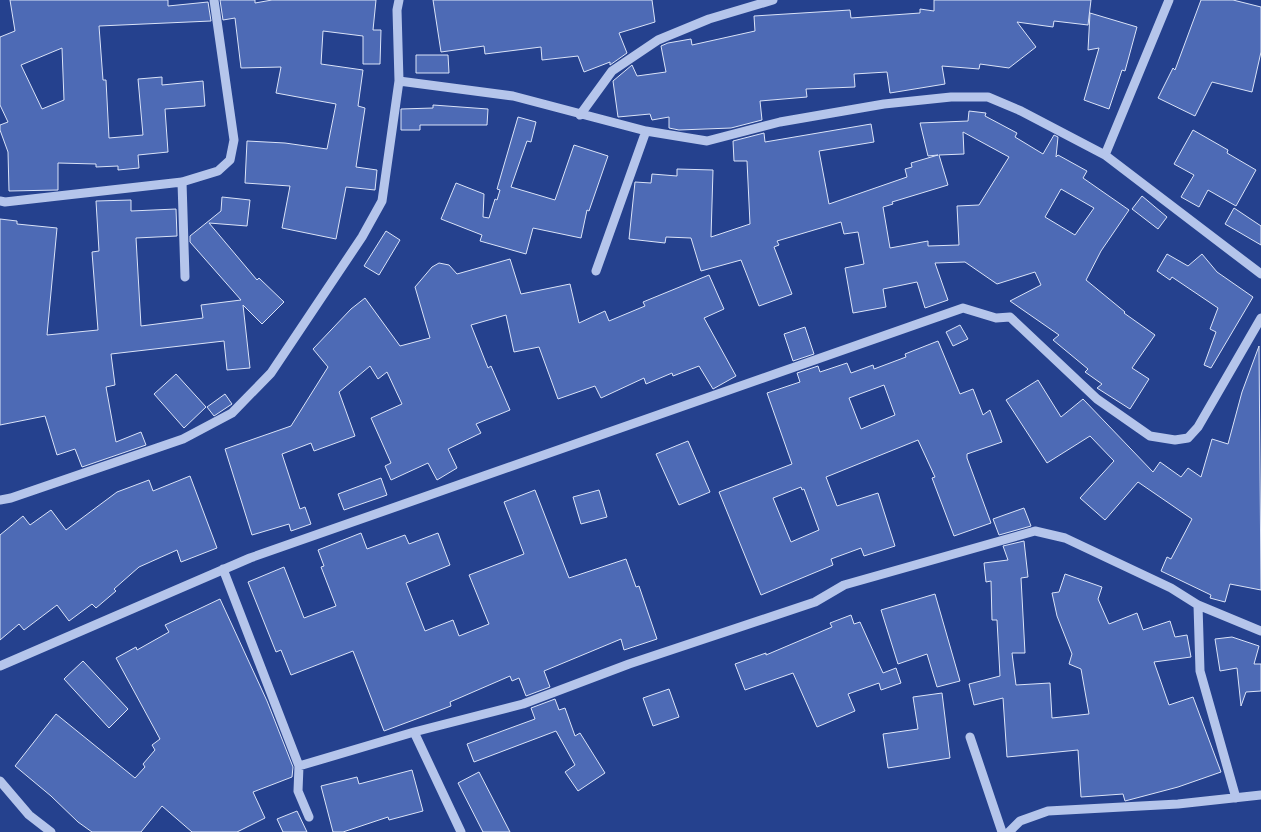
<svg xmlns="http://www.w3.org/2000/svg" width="1261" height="832" viewBox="0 0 1261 832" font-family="'IBM Plex Sans',sans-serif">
	<rect width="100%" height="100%" fill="#25418e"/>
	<path fill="#4d6ab5" stroke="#dae3f8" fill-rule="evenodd" d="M10 0H168V6L208 2 211 21 99 26 103 80H106L109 138 143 135 138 79 162 77V85L203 81 205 106 165 109 168 152 138 155 139 168 118 170V166L96 167V164L58 163V190L9 191 8 152 0 130V125L8 122 0 105V37L15 31ZM62 48 64 100 42 109 21 65Z
		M220 0H255V3L272 0H376L373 30H381L380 64H363V36L323 31 321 64 363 70 358 106 365 108 356 167 377 170 375 190 346 187 336 239 282 228 290 186 245 183 247 141 285 143 327 149 336 104 276 93 281 67 241 68 235 18 223 20Z
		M433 0H652L655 22 619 33 627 53 610 65V62L584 72 578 56 542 60 541 47 485 54 484 46 441 52Z
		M934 0H1091L1088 25 1054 21 1053 27 1017 22 1036 47 1009 68 980 64 979 69 942 66 945 84 890 93 887 72 854 74 855 87 806 89 807 97 760 101 762 120 731 128 679 130 669 128V117L652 120 650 114 618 117 613 81 632 65 637 76 666 72 661 46 668 43 691 39 692 45 755 31 754 16 850 10 851 18 920 13V9L934 11Z
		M1201 0H1233L1261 7V52L1252 92 1212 82 1195 116 1158 98 1173 68 1175 70Z
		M1090 13 1137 27 1125 71 1122 70 1109 109 1084 100 1099 48 1088 50Z
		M416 55H448L449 73H416Z
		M433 105 488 109 487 125H420V130H401V109L433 108Z
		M969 111 986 113 985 116 1017 133 1015 137 1043 154 1054 135 1058 137 1056 157 1058 155 1087 171 1083 178 1129 210 1101 251 1086 280 1125 312 1124 313 1155 335 1132 368 1149 379 1130 409 1097 388 1102 384 1085 372 1088 369 1053 340 1059 335 1010 301 1041 285 1035 272 997 284 965 262 935 263 948 300 925 308 917 282 883 289 886 307 853 313 845 268 864 264 858 232 844 234 841 222 777 241 779 245 774 247 792 294 759 306 741 260 701 271 691 238 666 237 665 243 629 239 635 182 651 183 652 174 677 176V169L713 170 711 237 750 224 747 161H734L733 141 764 133 765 142 871 124 874 142 819 151 829 204 907 177 905 169 912 167 911 163 938 155 928 156 920 123 968 121ZM963 132 1009 157 979 205 957 206 959 245 928 246V241L890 248 883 207 893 204 892 202 948 185 939 155 964 154ZM1061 189 1094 208 1075 235 1045 217Z
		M518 117 536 122 531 142 527 141 511 187 555 200 574 145 608 156 589 211 587 210 581 238 533 228 526 254 480 241 482 235 441 219 456 183 484 194 483 217 489 218 495 199 497 200 500 190 497 189Z
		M1193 130 1228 150 1227 153 1256 170 1236 206 1208 190 1199 207 1181 197 1194 175 1174 164Z
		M1142 196 1167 217 1158 229 1132 209Z
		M222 197 250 200 247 226 209 223 257 280 259 278 284 302 262 324 243 305 250 368 227 370 224 341 111 354 115 385 106 387 116 442 141 432 146 445 82 467 75 449 57 455 45 416 0 425V219L17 221V224L57 228 47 335 98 330 92 252 99 251 96 201 131 200V211L176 209 177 236 136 238 141 326 203 318 201 305 241 300 190 242V236L221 211Z
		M1234 208 1261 226V245L1225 224Z
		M386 231 400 240 379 275 364 266Z
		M1167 254 1188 266 1202 254 1217 272 1253 297 1211 368 1204 365 1216 332 1210 329 1218 308 1172 277 1170 280 1157 271Z
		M510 259 521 294 570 284 579 323 605 311 609 321 645 306 643 302 709 275 724 309 704 318 736 376 713 389 699 366 673 376 672 373 646 384 644 378 601 398 595 386 558 399 539 347 514 352 506 315 471 325 488 368 491 366 510 410 476 424 481 433 448 449 457 468 437 480 428 463 391 480 385 466 391 463 371 418 402 404 387 372 378 379 370 366 339 392 355 436 314 451 311 443 282 454 300 509 305 507 311 524 291 531 289 524 252 535 225 449 291 426 328 367 313 349 351 309 365 298 400 346 430 338 415 287 432 267 439 263 449 265 457 274Z
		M960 325 968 339 953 346 946 332Z
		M805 327 814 354 793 361 784 334Z
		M938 341 960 394 973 389 983 415 990 410 1002 442 967 454V458L991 523 954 536 932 478 935 477 918 440 826 477 837 506 878 493 895 546 864 556 861 548 831 559 833 565 761 595 719 492 792 464 767 393 800 382 797 373 818 366 820 372 847 363 851 373 873 365 874 369 906 357 905 354ZM884 385 895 415 861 429 849 398ZM801 487 802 490 804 489 819 530 791 542 773 498Z
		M1259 346 1261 590 1230 584 1225 602 1210 598 1211 595 1161 571 1167 557 1171 559 1192 519 1138 482 1105 520 1080 498 1114 461 1090 436 1047 463 1006 400 1038 380 1061 417 1083 399 1153 472 1160 462 1181 477 1188 468 1201 477 1212 439 1228 444 1242 392Z
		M176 374 206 407 184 428 154 394Z
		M225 394 232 404 214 416 207 407Z
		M688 441 710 492 679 505 656 454Z
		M190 476 217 548 181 562 177 550 139 567 114 589 116 591 96 608 92 604 69 621 57 605 24 630 19 624 0 640V535L23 516 30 525 51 510 66 530 117 492 149 480 153 491Z
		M381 478 387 495 344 510 338 494Z
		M535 490 569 578 626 559 636 587 639 586 657 639 624 650 621 639 544 671 550 687 526 696 519 678 512 681 510 676 450 702 451 706 384 731 353 651 291 675 281 650 276 652 248 582 284 567 304 618 336 606 321 567 324 566 318 550 361 533 367 549 405 535 409 544 438 533 450 565 406 583 425 631 453 620 459 636 489 624 469 575 524 554 504 502Z
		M599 490 607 517 581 524 573 497Z
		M1024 508 1031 526 999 535 993 519Z
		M1024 541 1028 577 1021 578 1025 653H1012L1016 685 1050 683 1052 718 1089 714 1081 669 1069 664 1072 654 1057 616 1052 593 1059 592 1065 574 1102 587 1098 599 1109 624 1137 613 1143 630 1170 621 1175 637 1187 635 1191 657 1154 662 1169 705 1193 697 1221 772 1178 787 1125 801 1123 794 1081 797 1078 750 1007 757 1003 698 974 705 969 684 1000 676 997 620H992L991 581 986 582 984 563 1008 560 1003 546Z
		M935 594 960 681 937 687 927 654 898 664 881 610Z
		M220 599 267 701 293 767 292 777 253 792 265 818 237 832H192L162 806 141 832H92L78 822 51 796 15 766 56 714 135 778 145 767 143 764 155 750 152 745 160 739 116 658 136 647 137 650 169 632 165 625Z
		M851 615 854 624 860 622 883 673 896 668 901 683 881 690 879 683 848 694 855 711 817 727 793 673 745 690 735 664 766 653V655L832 627 830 623Z
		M1232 637 1259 646 1254 664H1261V691L1246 692 1241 706 1237 668 1220 671 1215 639Z
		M83 661 128 709 109 728 64 679Z
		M669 689 679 717 653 726 643 698Z
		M942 693 950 758 888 768 883 734 918 729 913 697Z
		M555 699 559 710 565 708 575 736 580 733 605 773 578 791 565 772 575 765 556 731 474 762 467 744 535 719 531 708Z
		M412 770 423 811 389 820 388 817 343 832H333L321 786 357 777 359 784Z
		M479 772 510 832H483L458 783Z
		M297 811 307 832H283L277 819Z"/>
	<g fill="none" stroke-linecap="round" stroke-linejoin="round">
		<path stroke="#b5c5eb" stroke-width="9" d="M399 81 513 96 646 131 707 141 780 122 884 104 951 97H988L1021 111 1105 155 1261 274
			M580 115 612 71 658 40 709 19 773 0
			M1105 155 1169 0
			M182 182 185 277
			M0 201 5 202 182 182 218 171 230 160 234 140 214 0
			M596 271 646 131
			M0 500 11 498 183 439 232 413 271 373 362 237 382 201 399 81 397 10 399 0
			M223 569 299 766 298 791 309 817
			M1198 605 1200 671 1236 798
			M0 666 250 558 963 308 996 318 1010 317 1097 399 1150 436 1175 440 1188 438 1198 427 1261 318
			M414 732 461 832
			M970 737 1002 832
			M299 766 414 732 523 704 629 664 815 602 844 585 1035 531 1065 538 1171 588 1198 605 1261 631
			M0 781 29 815 51 832
			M1009 832 1020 821 1048 811 1178 804 1261 795"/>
	</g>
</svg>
